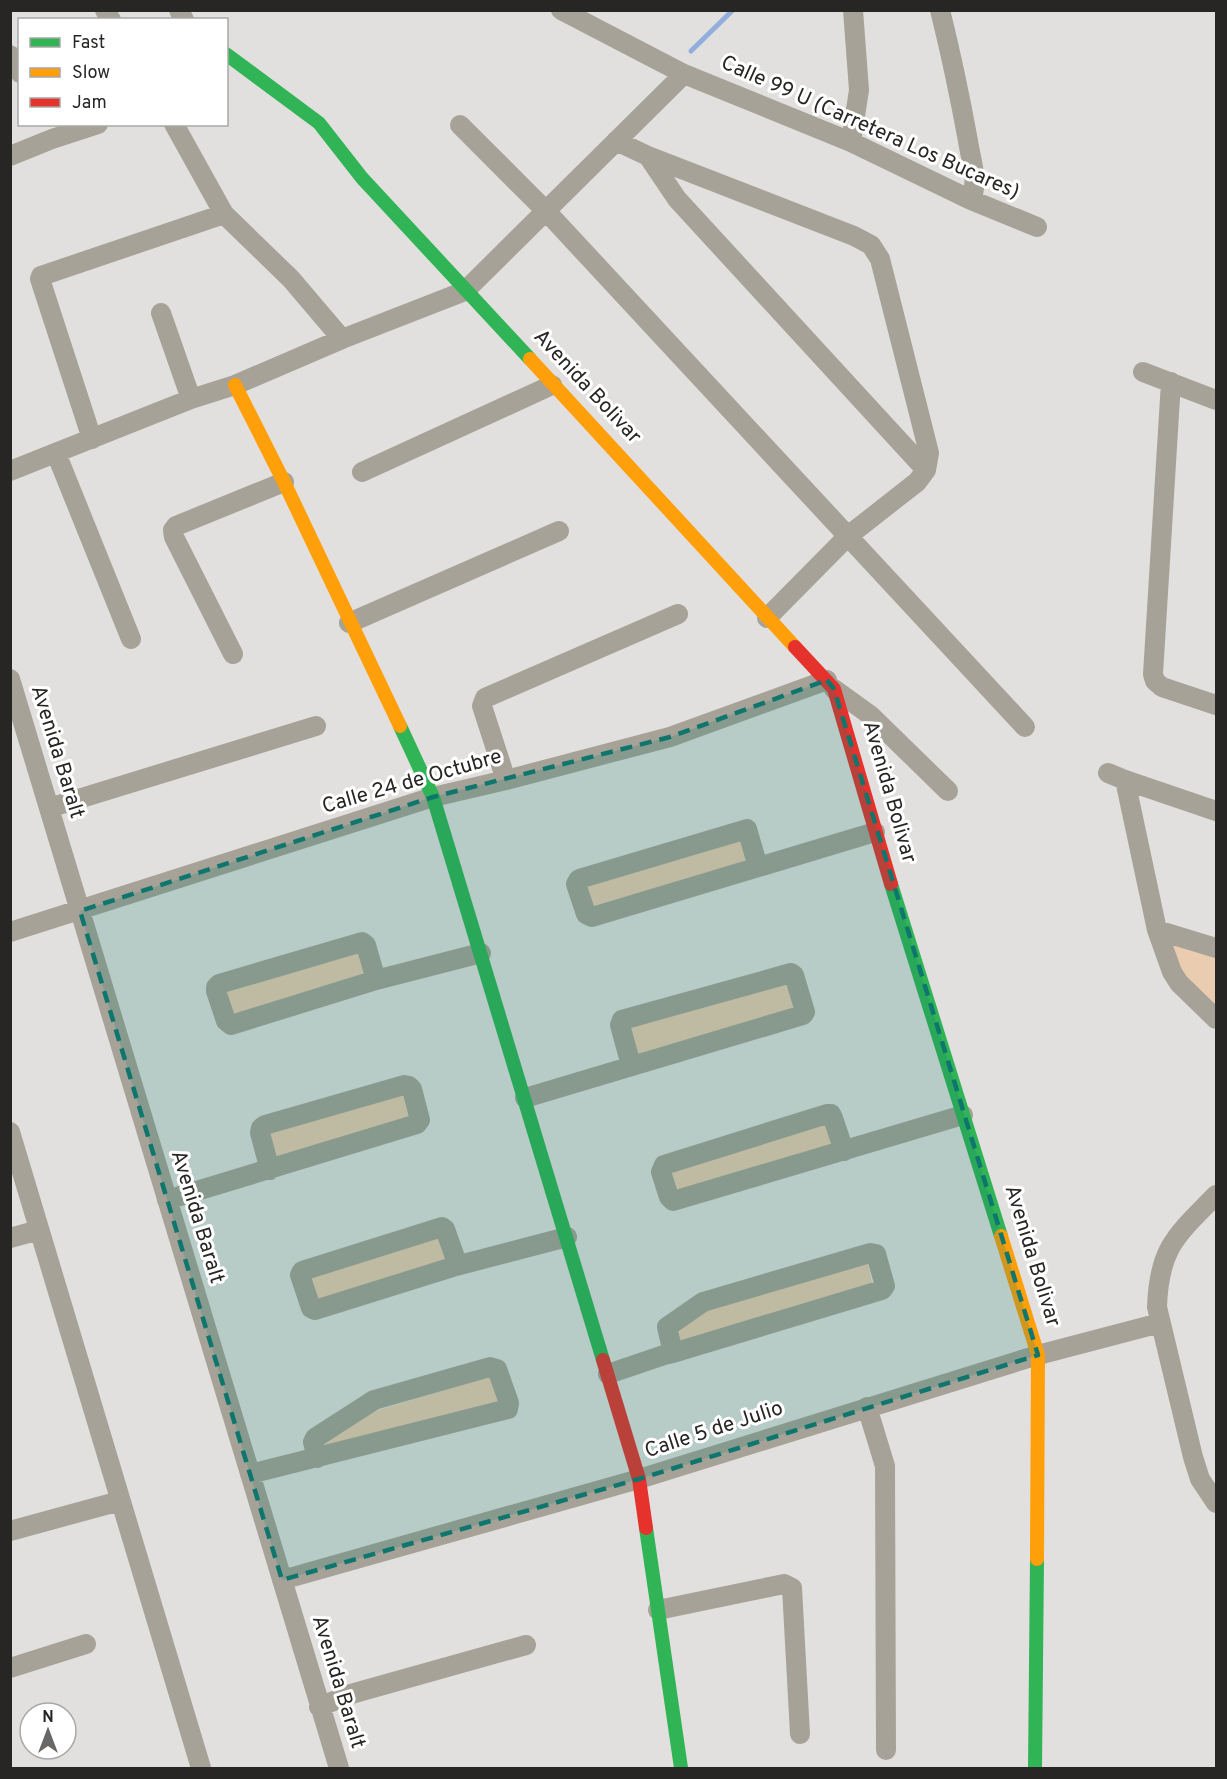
<svg xmlns="http://www.w3.org/2000/svg" width="1227" height="1779" viewBox="0 0 1227 1779" font-family="Overpass,sans-serif">
	<rect width="100%" height="100%" fill="#e2e0de"/>
	<path fill="#eaccb0" d="M743 839 749 864 593 909 587 885Z
		M1172 942 1216 954V1008L1180 969Z
		M361 949 367 976 232 1014 224 991Z
		M787 984 793 1009 637 1055 629 1027Z
		M405 1094 412 1119 275 1160 268 1132Z
		M827 1123 834 1147 676 1193 668 1172Z
		M439 1236 449 1262 317 1301 309 1276Z
		M867 1259 873 1287 680 1344 674 1326 698 1308Z
		M491 1376 499 1404 326 1448 324 1442 372 1412Z"/>
	<g fill="none" stroke-linecap="round" stroke-linejoin="round">
		<path stroke="#92aedd" stroke-width="5" d="M691 51 733 10"/>
		<path stroke="#a7a297" stroke-width="20" d="M105 10 111 20
			M179 10 184 20
			M561 10 684 74 851 142 971 200 1037 227
			M940 10C951 54 960 97 968 141 971 161 979 181 971 200
			M10 55 20 73
			M174 124 224 214 291 279 342 339
			M460 125 546 211 1025 727
			M616 141 648 156 854 236 871 245 880 259 929 453 926 470 917 482 848 536 767 618
			M851 142 859 90 853 10
			M10 156 52 139 98 124
			M648 156 677 199 926 470
			M161 313 191 399
			M1143 372 1216 400
			M1171 382 1153 674 1155 681 1162 687 1216 705
			M92 439 40 279 41 276 224 214
			M56 453 131 639
			M10 471 191 399 235 385 342 339 465 291 684 74
			M362 472 552 385
			M349 623 559 531
			M233 654 174 537 173 530 176 526 284 482
			M10 679 339 1768
			M834 689 870 715 948 791
			M1108 773 1125 780 1216 811
			M506 780 482 706 485 698 678 614
			M1125 780 1157 930 1172 972 1179 983 1216 1019
			M49 808 316 726
			M758 867 747 829 579 879 576 884 586 914 592 917 875 832
			M1157 930 1216 948
			M10 932 433 797 506 780 670 737 827 680
			M376 980 366 945 362 942 219 984 216 987V991L226 1021 231 1025 376 980 481 953
			M525 1098 803 1015 805 1012 794 975 791 973 622 1020 620 1025 631 1065
			M10 1132 201 1768
			M844 1151 833 1118 831 1114H827L664 1165 661 1172 669 1197 673 1201 963 1115
			M1216 1195C1177 1235 1159 1247 1157 1307L1193 1457 1200 1479 1216 1503
			M167 1200 417 1124 420 1120 412 1089 409 1086 404 1085 265 1125 261 1128 260 1133 270 1170
			M10 1238 39 1230
			M456 1266 457 1263 445 1229 442 1227 302 1271 300 1275 311 1308 315 1310 456 1266 567 1237
			M608 1374 664 1355 673 1353 882 1290 885 1286 876 1254 870 1253 703 1302 667 1327 673 1353
			M867 1407 885 1466 886 1750
			M250 1474 508 1409 509 1403 497 1369 490 1367 374 1400 315 1438 313 1442 317 1458
			M10 1531 120 1501
			M282 1580 639 1479 1038 1355 1160 1323
			M658 1610 784 1584 792 1588 800 1734
			M10 1668 86 1644
			M319 1707 351 1694 526 1645"/>
		<path stroke="#30b455" stroke-width="14" d="M226 54 319 123 362 178 530 359
			M400 726 433 797 603 1360
			M891 884 1001 1236
			M646 1528 681 1768
			M1035 1768 1037 1559"/>
		<path stroke="#ff9f0a" stroke-width="14" d="M530 359 795 647
			M235 385 284 482 400 726
			M1001 1236 1038 1355 1037 1559"/>
		<path stroke="#e5322d" stroke-width="14" d="M795 647 834 689 891 884
			M603 1360 639 1479 646 1528"/>
	</g>
	<path fill="#0f766e" fill-opacity="0.2" stroke="#0f766e" stroke-width="4.5" stroke-dasharray="12 8" stroke-linejoin="round" d="M827 680 834 689 1038 1355 639 1479 282 1580 80 911 433 797 670 737Z"/>
	<g text-anchor="middle" dominant-baseline="central" stroke-width="6" stroke-linejoin="round" paint-order="stroke">
		<g font-size="21" fill="#272624" stroke="#fff">
			<text transform="translate(870 128) rotate(24)">Calle 99 U (Carretera Los Bucares)</text>
			<text transform="translate(587 387) rotate(47)">Avenida Bolivar</text>
			<text transform="translate(57 752) rotate(73)">Avenida Baralt</text>
			<text transform="translate(412 782) rotate(-16)">Calle 24 de Octubre</text>
			<text transform="translate(889 792) rotate(74)">Avenida Bolivar</text>
			<text transform="translate(197 1217) rotate(73)">Avenida Baralt</text>
			<text transform="translate(1032 1256) rotate(73)">Avenida Bolivar</text>
			<text transform="translate(714 1430) rotate(-18)">Calle 5 de Julio</text>
			<text transform="translate(338 1682) rotate(73)">Avenida Baralt</text>
		</g>
	</g>
	<rect width="1227" height="1779" fill="none" stroke="#272624" stroke-width="24"/>
	<rect x="18" y="18" width="210" height="108" fill="#ffffff" stroke="#a9a8a7" stroke-width="1.5"/>
	<rect x="30" y="38" width="30" height="9" fill="#30b455" stroke="#a9a8a7" stroke-width="1.5"/>
	<text x="72" y="48" font-size="18" fill="#272624">Fast</text>
	<rect x="30" y="68" width="30" height="9" fill="#ff9f0a" stroke="#a9a8a7" stroke-width="1.5"/>
	<text x="72" y="78" font-size="18" fill="#272624">Slow</text>
	<rect x="30" y="98" width="30" height="9" fill="#e5322d" stroke="#a9a8a7" stroke-width="1.5"/>
	<text x="72" y="108" font-size="18" fill="#272624">Jam</text>
	<g transform="translate(48 1731)"><circle r="28" fill="#ffffff" stroke="#a9a8a7" stroke-width="1.5"/>
	<path d="M0-4.5L10 22L0 15L-10 22Z" fill="#686765"/>
	<text y="-9" font-size="16" font-weight="bold" text-anchor="middle" fill="#272624">N</text>
	</g>
</svg>
